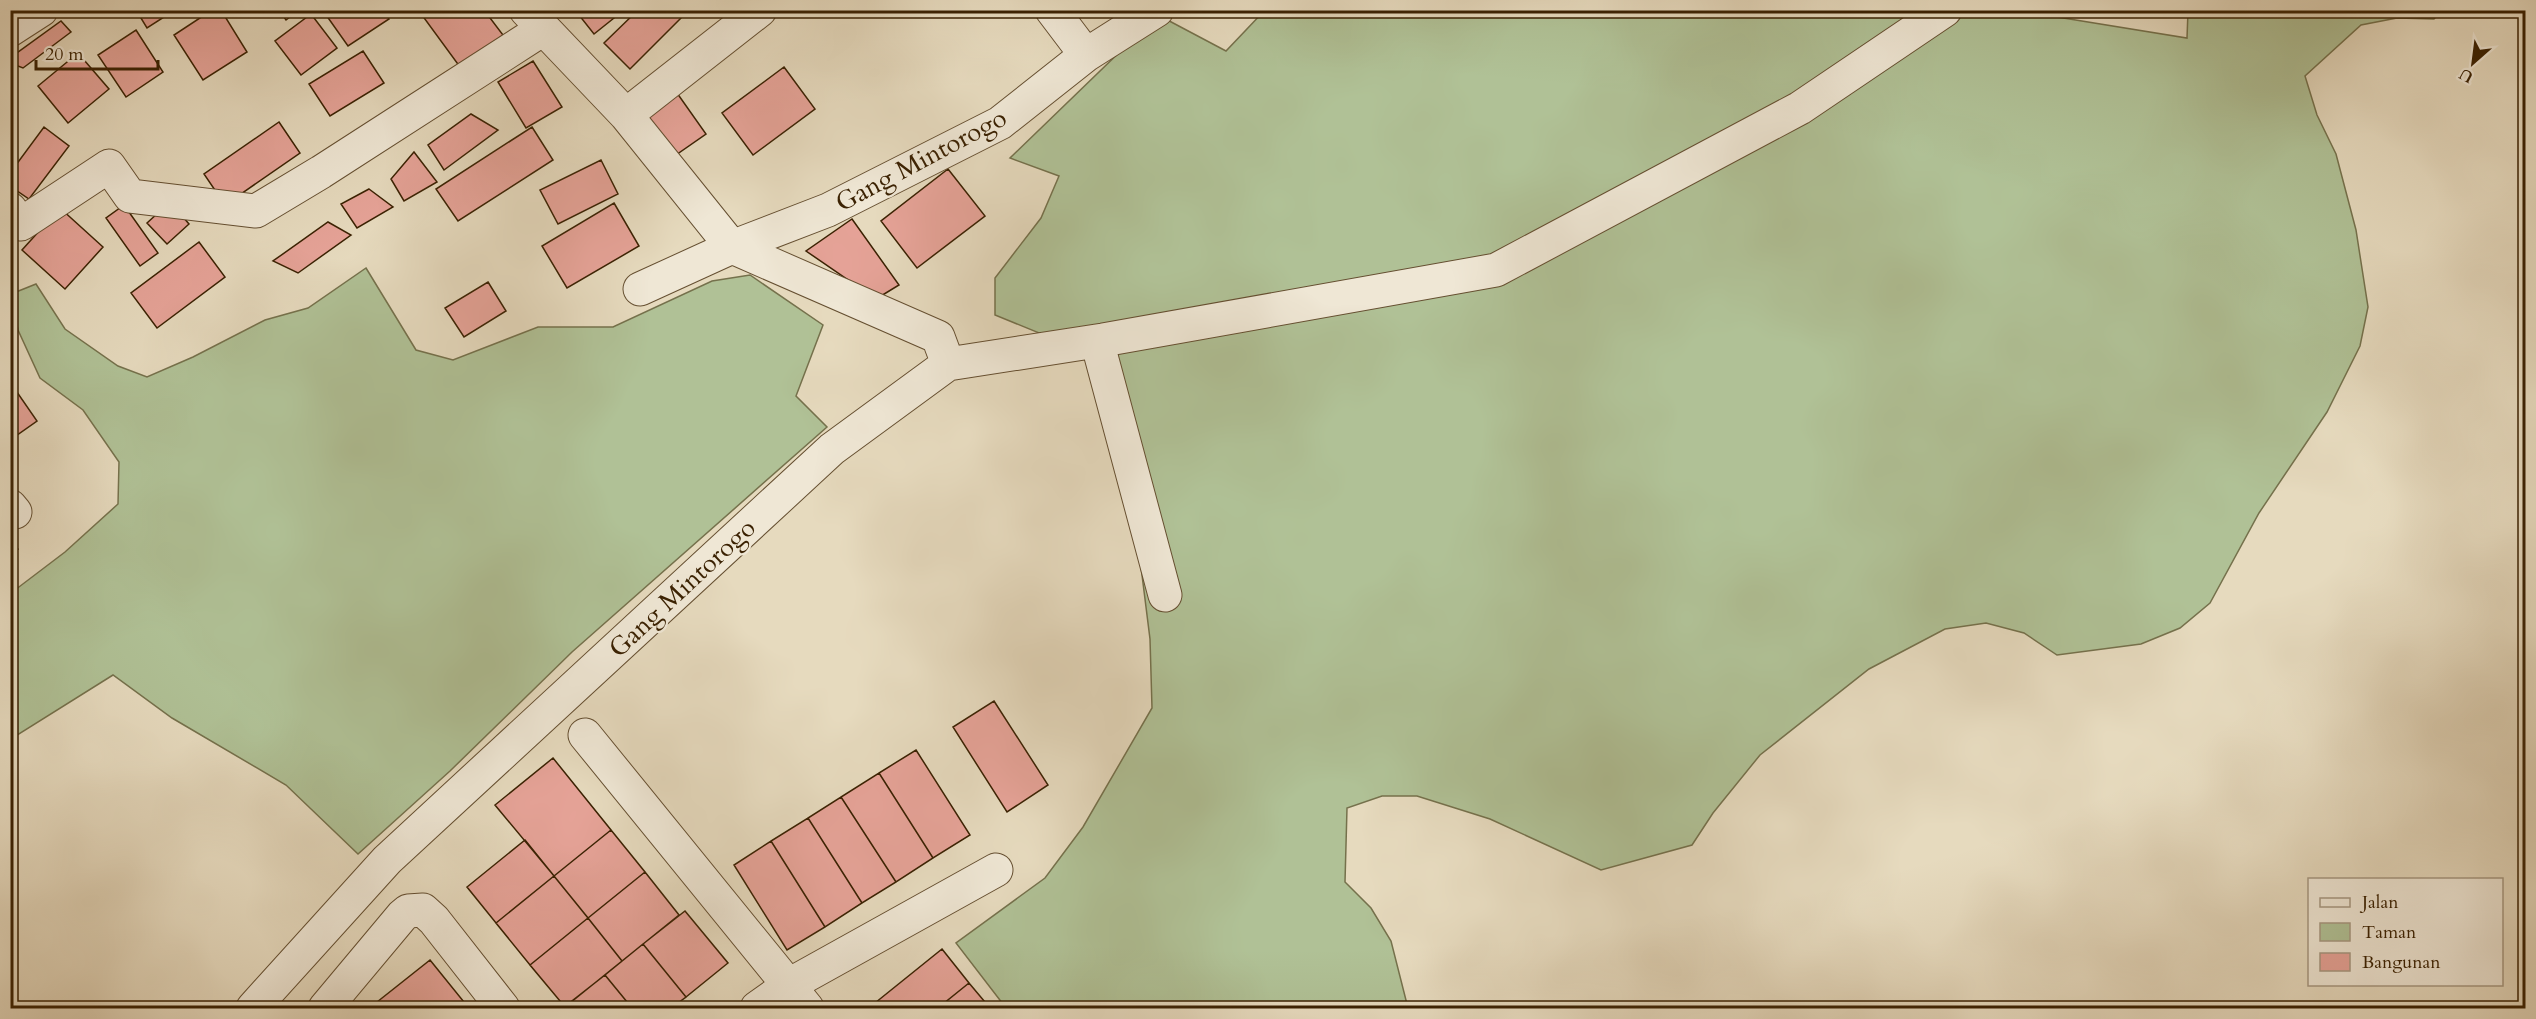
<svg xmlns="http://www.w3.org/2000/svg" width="2536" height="1019" viewBox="0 0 2536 1019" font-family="Cardo,serif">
	<rect width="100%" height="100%" fill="#e6dabe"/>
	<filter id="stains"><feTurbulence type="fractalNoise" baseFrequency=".00333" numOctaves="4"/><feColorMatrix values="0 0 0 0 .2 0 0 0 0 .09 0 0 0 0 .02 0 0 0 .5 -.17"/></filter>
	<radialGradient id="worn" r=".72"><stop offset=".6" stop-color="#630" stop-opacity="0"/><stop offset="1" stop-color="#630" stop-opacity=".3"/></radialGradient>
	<path fill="#b0c196" stroke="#75714c" stroke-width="1.5" d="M1265 10H1984L1989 16H2051L2187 38 2188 11H2441L2434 19 2397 18 2361 25 2305 76 2317 115 2336 154 2356 230 2368 307 2360 346 2327 412 2259 513 2210 603 2180 628 2141 644 2057 655 2024 633 1986 623 1945 629 1869 669 1760 755 1713 813 1692 845 1601 870 1490 819 1417 796H1382L1347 808 1345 882 1371 908 1391 941 1408 1008H1006L956 943 1045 878 1083 827 1152 708 1150 639 1121 407 1076 348 995 315V278L1041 218 1059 176 1010 158 1158 15 1226 51Z
		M366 268 416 350 453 360 538 327H613L712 281 750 275 823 325 796 396 827 427 572 652 450 771 358 854 286 785 172 718 113 675 11 739V593L65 552 118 504 119 462 83 410 40 378 18 330 11 294 36 284 65 329 118 366 147 377 193 357 265 320 308 308Z"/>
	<path fill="#e6a398" stroke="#3a2102" stroke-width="1.5" d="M136 10H175L147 28Z
		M212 10H221L247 52 203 80 174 35Z
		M279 10H299L286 20Z
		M326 10H383L389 19 348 46 324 12Z
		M484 10 503 35 460 67 419 11Z
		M575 10H624L594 34Z
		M638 10H689L630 69 604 43Z
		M311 14 337 48 301 75 275 41Z
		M61 21 71 32 23 68 10 63V58Z
		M136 30 163 72 126 97 98 55Z
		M363 51 384 83 330 116 309 84Z
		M78 53 109 89 68 123 38 86Z
		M533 61 562 107 526 128 498 82Z
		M784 67 815 109 753 155 722 113Z
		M677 93 706 134 673 157 644 115Z
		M471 114 498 130 444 170 428 145Z
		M279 122 300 153 225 205 204 174Z
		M44 127 69 146 29 199 10 186V173Z
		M532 127 553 160 458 221 436 189Z
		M414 152 437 182 404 201 391 179Z
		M601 160 618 194 558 224 540 190Z
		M948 169 985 216 917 268 881 221Z
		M369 189 393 207 357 228 341 204Z
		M170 202 189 224 167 244 147 223Z
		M614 203 639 246 567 288 542 246Z
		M124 205 158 253 140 266 106 218Z
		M60 208 103 247 65 289 22 250Z
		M852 219 899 285 876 299 806 251Z
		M328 222 351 235 298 273 273 261Z
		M199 242 225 277 157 328 131 293Z
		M488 282 506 311 464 337 445 308Z
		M10 382 37 421 10 440Z
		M10 539 18 549 10 555Z
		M994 701 1048 785 1007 812 953 727Z
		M916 750 970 835 933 858 879 773Z
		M553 758 611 830 554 876 495 805Z
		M879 773 933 858 896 882 841 797Z
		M841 797 896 882 862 903 808 818Z
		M808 818 862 903 825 927 771 841Z
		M611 830 645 872 588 918 554 876Z
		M525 840 554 876 496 923 467 887Z
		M771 841 825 927 787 950 734 865Z
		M645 872 679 915 622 961 588 918Z
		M554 876 588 918 530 965 496 923Z
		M685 911 728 963 686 997 643 944Z
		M588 918 622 961 565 1007 530 965Z
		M643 944 686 997 671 1008H632L605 975Z
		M942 949 969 983 938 1008H871L870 1007Z
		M430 960 464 1002 455 1008H374L372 1006Z
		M605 975 632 1008H563Z
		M969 983 990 1008H938Z"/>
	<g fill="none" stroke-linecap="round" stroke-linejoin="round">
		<defs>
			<path id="minor" d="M10 30 41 10
				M1086 55 1157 10
				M626 115 760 10
				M10 209 21 224 109 166 130 196 256 211 321 172 543 29
				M640 289 732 247 828 210 1000 123 1086 55 1052 10
				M1097 341 1165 595
				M948 364 1103 340 1496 270 1800 108 1945 10
				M10 506 15 512
				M585 735 807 1008
				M253 1008 387 860 832 449 948 364 938 337 732 247 626 115 526 10
				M325 1008 402 916 408 911 423 910 434 920 503 1008
				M757 1008 789 985 996 870"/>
		</defs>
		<use href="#minor" stroke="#654f31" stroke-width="35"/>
		<use href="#minor" stroke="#efe7d5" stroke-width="33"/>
	</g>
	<g text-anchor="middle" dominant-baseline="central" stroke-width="4.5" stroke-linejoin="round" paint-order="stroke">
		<g font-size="26" fill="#3a2102" stroke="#efe7d5">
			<text transform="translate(921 160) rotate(-28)">Gang Mintorogo</text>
			<text transform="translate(682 588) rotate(-43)">Gang Mintorogo</text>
		</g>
	</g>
	<rect width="2536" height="1019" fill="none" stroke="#e6dabe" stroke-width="36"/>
	<rect x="12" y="12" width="2512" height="995" fill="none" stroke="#3a2102" stroke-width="3"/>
	<rect x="18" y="18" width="2500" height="983" fill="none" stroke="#3a2102" stroke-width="1.5"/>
	<rect x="2308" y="878" width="195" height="108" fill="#efe7d5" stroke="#a79881" stroke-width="1.5"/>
	<rect x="2320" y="898" width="30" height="9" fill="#efe7d5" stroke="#a79881" stroke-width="1.5"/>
	<text x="2362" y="908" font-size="18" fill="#3a2102">Jalan</text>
	<rect x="2320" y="923" width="30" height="18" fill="#b0c196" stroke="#a79881" stroke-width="1.5"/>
	<text x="2362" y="938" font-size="18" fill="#3a2102">Taman</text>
	<rect x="2320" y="953" width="30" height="18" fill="#e6a398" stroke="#a79881" stroke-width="1.5"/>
	<text x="2362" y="968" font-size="18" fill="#3a2102">Bangunan</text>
	<g transform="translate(2473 63) rotate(208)" stroke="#efe7d5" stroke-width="4.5" paint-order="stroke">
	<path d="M0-4.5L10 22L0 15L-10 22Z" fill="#3a2102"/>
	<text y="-9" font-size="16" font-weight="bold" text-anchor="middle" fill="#3a2102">U</text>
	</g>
	<path d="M36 60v9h122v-9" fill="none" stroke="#3a2102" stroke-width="3"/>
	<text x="45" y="60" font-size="18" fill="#3a2102" stroke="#efe7d5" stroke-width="4.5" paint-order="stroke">20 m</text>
	<rect width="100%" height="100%" filter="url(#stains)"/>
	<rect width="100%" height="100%" fill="url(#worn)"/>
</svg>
